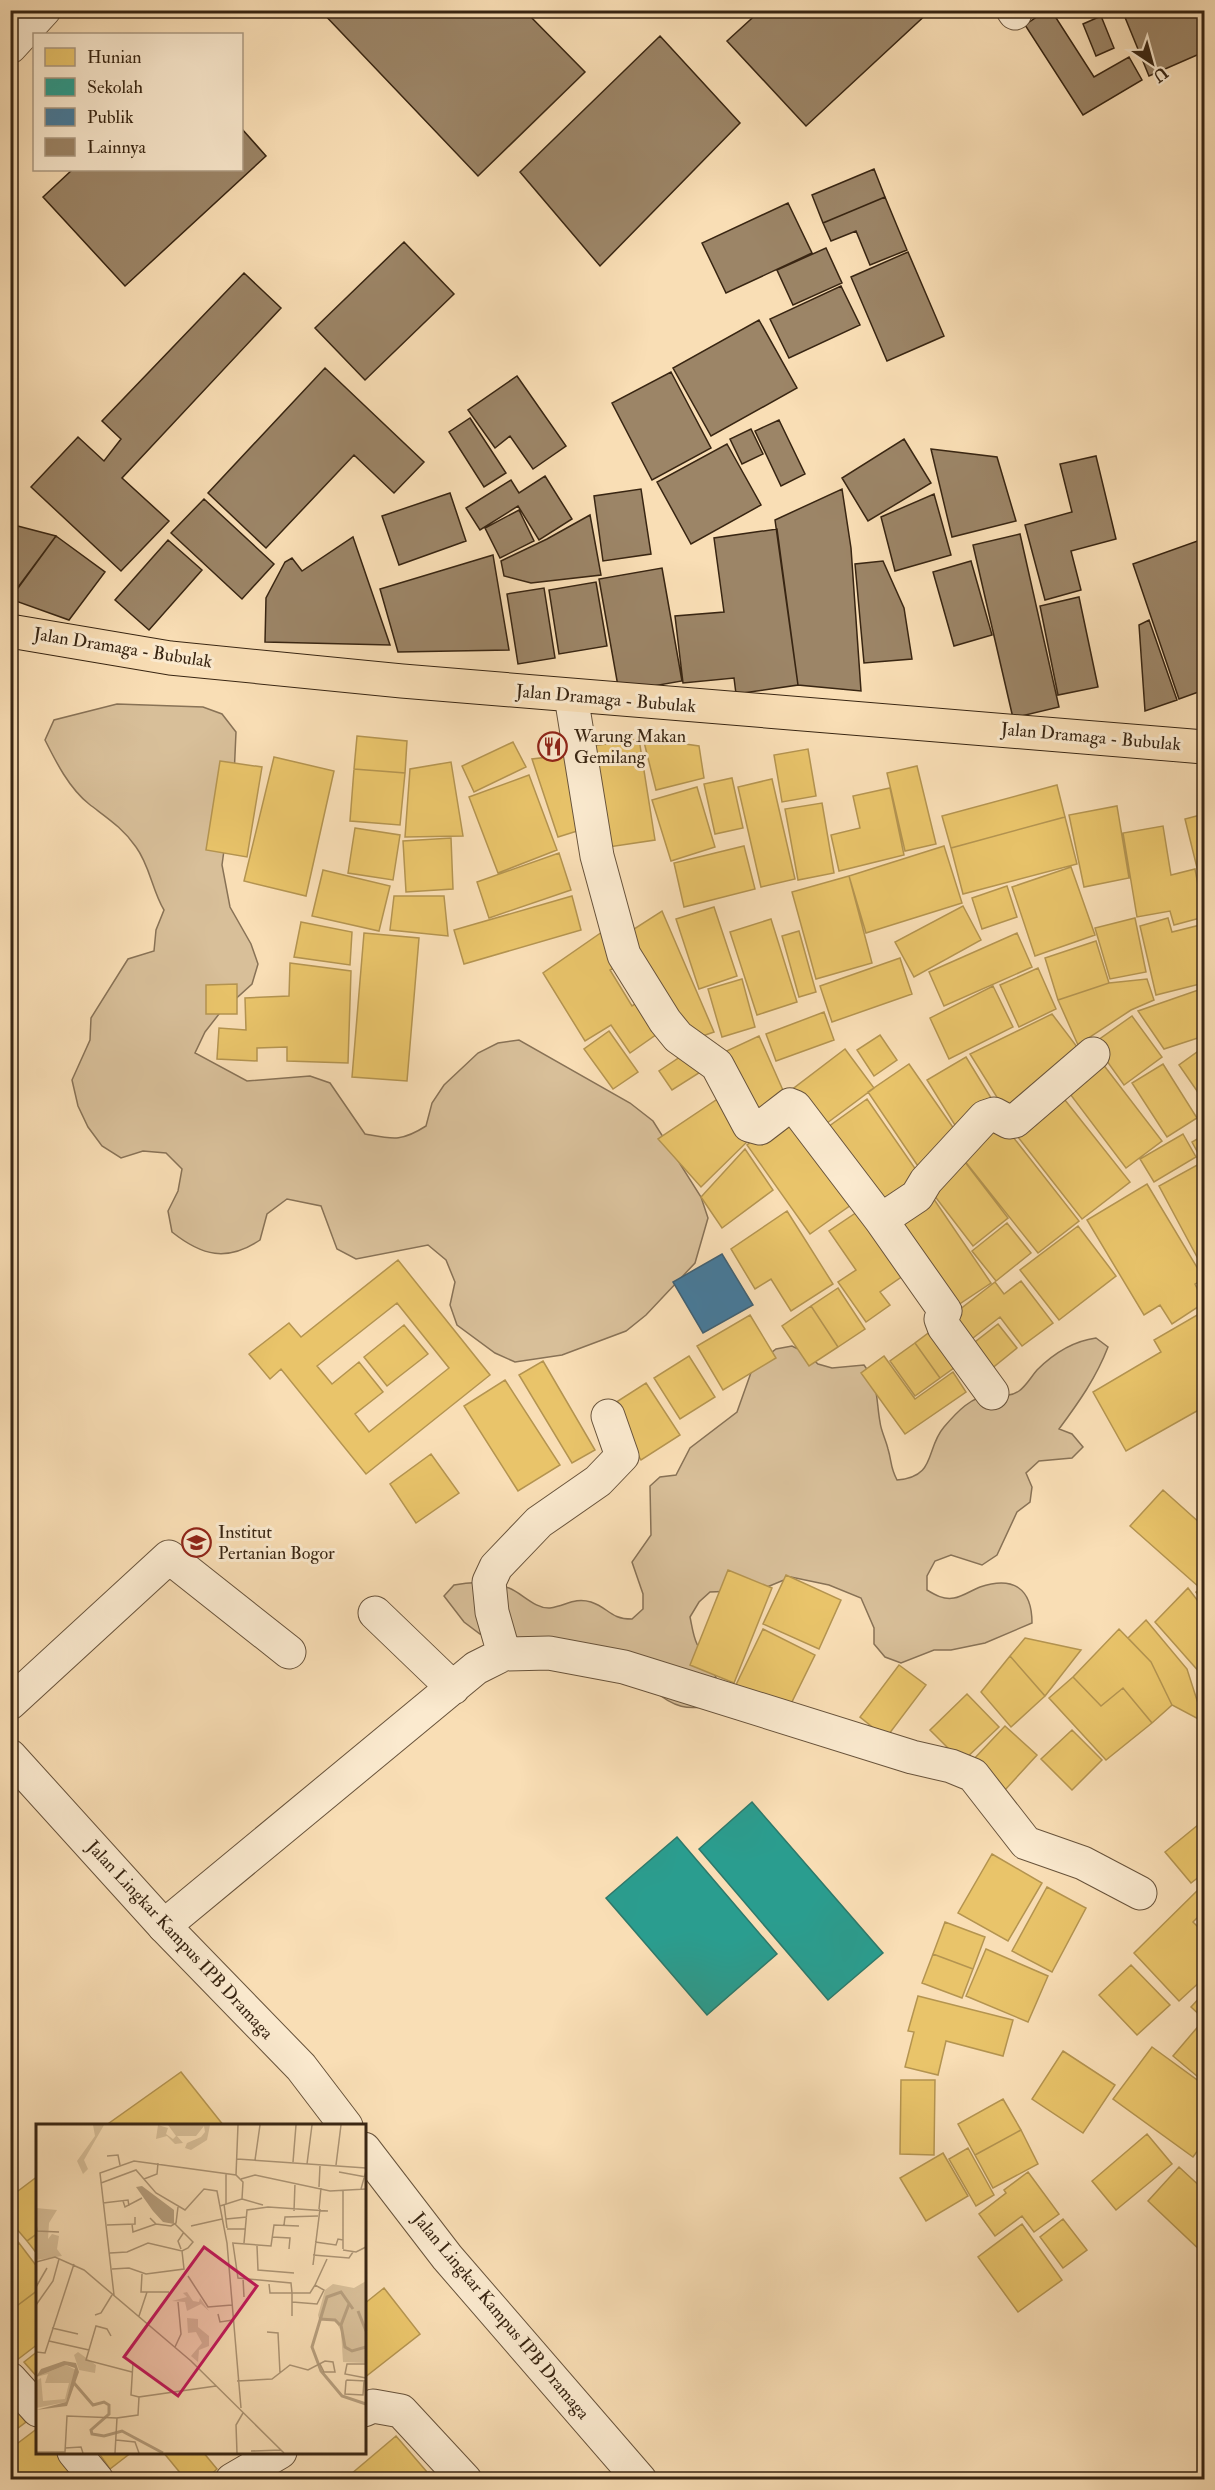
<svg xmlns="http://www.w3.org/2000/svg" width="1215" height="2490" viewBox="0 0 1215 2490" font-family="'IM FELL Double Pica',serif">
	<rect width="100%" height="100%" fill="#f9deb5"/>
	<filter id="stains"><feTurbulence type="fractalNoise" baseFrequency=".00333" numOctaves="4"/><feColorMatrix values="0 0 0 0 .2 0 0 0 0 .09 0 0 0 0 .02 0 0 0 .5 -.17"/></filter>
	<radialGradient id="worn" r=".72"><stop offset=".6" stop-color="#630" stop-opacity="0"/><stop offset="1" stop-color="#630" stop-opacity=".3"/></radialGradient>
	<path fill="#d8bf99" stroke="#887256" stroke-width="1.5" d="M117 704 203 707 222 714 236 732 234 777 222 865 230 907 251 944 258 964 252 984 219 1014 205 1032 195 1053 247 1081 310 1076 330 1083 365 1134C393 1139 401 1142 426 1126L432 1103 444 1085 478 1053 498 1043 519 1040 630 1103 653 1121 701 1197 708 1218 695 1263 646 1315 626 1331 562 1355 515 1362 495 1353 457 1325 450 1305 455 1282 446 1260 428 1245 356 1259 337 1249 321 1206 287 1199 267 1214 260 1240C227 1262 202 1256 172 1232L168 1211 178 1191 182 1169 166 1153 143 1151 121 1158 102 1146 88 1127 78 1106 72 1080 90 1040 91 1018 128 959 154 951 156 930 164 910C152 890 150 866 136 847 123 828 107 818 89 804 69 788 56 762 45 740L54 720Z
		M1096 1338 1108 1347C1096 1378 1079 1402 1059 1429L1072 1434 1083 1447 1072 1458 1039 1461 1026 1473 1032 1487 1030 1502 1017 1512 997 1555 982 1565 951 1555 935 1561 927 1576V1590C935 1595 944 1600 954 1598 962 1597 972 1590 980 1587 1013 1576 1032 1588 1032 1623L985 1643 951 1650H934L901 1663 885 1657 874 1644V1628L861 1598 829 1585 791 1577 760 1590 710 1592 699 1602 690 1617C692 1626 693 1636 697 1644 707 1668 725 1675 715 1704 688 1712 673 1707 652 1689L480 1634 464 1622 444 1596 454 1585C473 1581 490 1581 509 1588 522 1593 535 1609 550 1608 566 1606 574 1597 591 1602 609 1608 610 1619 632 1619L643 1609V1594L632 1562 651 1535 650 1486 660 1477 676 1475 690 1448 737 1412 753 1367 776 1349 792 1346 806 1353 818 1364 832 1368 864 1365C879 1385 876 1400 880 1422 881 1431 886 1440 888 1449 892 1462 890 1467 897 1480 937 1477 925 1449 944 1427 956 1413 972 1395 992 1395 1001 1395 1011 1397 1019 1391 1026 1386 1031 1377 1037 1370 1053 1354 1074 1341 1096 1338Z"/>
	<path fill="#e9c46a" stroke="#b49450" stroke-width="1.5" fill-rule="evenodd" d="M357 736 407 741 405 773 354 769Z
		M643 738 699 746 704 778 656 790Z
		M639 739 655 840 602 848 586 747Z
		M513 742 526 767 474 792 462 766Z
		M808 749 816 796 782 802 774 755Z
		M566 755 590 827 558 837 532 759Z
		M274 757 334 771 306 896 244 881Z
		M220 761 262 767 247 857 206 850Z
		M451 762 463 836 405 837 410 769Z
		M917 766 936 844 905 851 887 773Z
		M354 769 405 773 400 825 350 821Z
		M529 775 557 850 498 873 469 797Z
		M732 778 743 828 715 834 704 784Z
		M772 779 795 879 761 887 738 787Z
		M1057 785 1065 817 951 848 942 816Z
		M697 787 715 847 671 861 652 800Z
		M890 788 904 855 839 871 831 835 860 828 853 796Z
		M822 803 834 873 798 880 785 809Z
		M1117 806 1129 878 1084 887 1069 815Z
		M1204 814V874L1199 876 1185 819Z
		M1065 817 1077 864 963 894 951 848Z
		M1163 826 1171 875 1195 869 1204 917 1174 925 1170 911 1137 917 1123 833Z
		M355 828 400 835 393 880 348 873Z
		M451 838 453 889 406 892 403 841Z
		M744 846 755 889 684 907 674 863Z
		M944 846 962 903 866 933 849 876Z
		M559 853 571 890 489 918 477 882Z
		M1071 867 1095 935 1035 956 1012 887Z
		M323 870 390 886 379 931 312 916Z
		M849 876 872 963 816 979 792 892Z
		M1007 886 1017 917 982 929 972 898Z
		M394 896H444L448 936 390 930Z
		M572 896 581 930 464 964 454 930Z
		M963 906 981 940 914 977 895 942Z
		M714 907 737 976 699 989 676 919Z
		M662 911 714 1032 688 1041 620 938Z
		M1135 918 1146 972 1110 979 1095 928Z
		M1168 918 1172 932 1204 924V983L1156 995 1140 926Z
		M771 919 797 1002 757 1015 730 932Z
		M301 922 352 932 350 965 294 957Z
		M799 931 816 992 799 997 782 936Z
		M602 932 622 964 610 970 632 1006 646 997 667 1027 630 1053 611 1025 585 1041 543 973Z
		M364 933 419 938 407 1081 352 1077Z
		M1017 933 1032 967 944 1006 929 972Z
		M1096 941 1109 983 1058 1000 1045 958Z
		M900 958 912 994 832 1022 820 986Z
		M290 963 351 971 348 1063 287 1061V1047L257 1048V1061L217 1059 219 1028 246 1030 245 998 289 996Z
		M1038 968 1056 1009 1019 1027 1000 985Z
		M742 979 755 1027 722 1037 708 989Z
		M1147 979 1154 1000 1131 1010 1078 1045 1058 1000 1109 983Z
		M237 984V1014H206V985Z
		M993 986 1013 1027 949 1059 930 1018Z
		M1204 988V1036L1164 1049 1138 1011Z
		M824 1012 834 1040 776 1061 766 1034Z
		M1052 1014 1084 1056 1008 1115 970 1054Z
		M1132 1016 1162 1057 1124 1085 1094 1043Z
		M609 1031 638 1072 613 1089 584 1049Z
		M880 1035 897 1060 874 1076 857 1050Z
		M759 1036 786 1097 747 1114 720 1054Z
		M1204 1047V1101L1179 1065Z
		M845 1049 874 1088 819 1129 790 1091Z
		M689 1051 702 1071 672 1090 659 1071Z
		M966 1057 996 1106 958 1130 927 1080Z
		M1099 1059 1162 1141 1126 1168 1064 1086Z
		M909 1064 961 1139 924 1175 868 1092Z
		M1163 1064 1197 1118 1167 1137 1132 1083Z
		M1061 1095 1130 1182 1082 1219 1014 1132Z
		M722 1096 751 1138 701 1187 658 1139Z
		M867 1099 923 1180 877 1212 821 1132Z
		M793 1108 858 1200 810 1234 747 1145Z
		M1002 1123 1079 1221 1038 1253 960 1155Z
		M1183 1134 1196 1157 1154 1182 1140 1159Z
		M1204 1135V1164L1192 1142Z
		M745 1149 773 1190 722 1228 701 1197Z
		M958 1153 1008 1218 973 1246 927 1186Z
		M1199 1164 1204 1174V1270L1159 1186Z
		M1147 1184 1204 1279 1195 1284 1204 1303 1172 1324 1160 1305 1144 1315 1087 1220Z
		M929 1192 991 1283 949 1311 888 1220Z
		M866 1206 910 1271 880 1292 890 1305 866 1322 838 1282 856 1270 829 1231Z
		M787 1211 833 1284 791 1311 771 1279 755 1289 731 1249Z
		M1007 1223 1031 1253 996 1281 972 1251Z
		M1078 1226 1116 1276 1059 1320 1020 1270Z
		M398 1260 490 1375 366 1474 281 1369 270 1379 249 1354 289 1323 301 1337ZM397 1303 449 1368 369 1432 355 1414 383 1392 359 1362 332 1384 317 1366Z
		M1021 1281 1053 1323 1022 1346 1000 1317 964 1345 945 1321 995 1282 1004 1294Z
		M838 1288 865 1329 838 1347 811 1306Z
		M811 1306 838 1347 809 1366 782 1326Z
		M1204 1311V1407L1126 1451 1093 1392 1161 1352 1154 1340Z
		M750 1315 776 1358 723 1390 697 1346Z
		M998 1324 1017 1348 985 1374 966 1349Z
		M404 1325 428 1354 387 1386 364 1357Z
		M939 1325 965 1360 940 1378 915 1343Z
		M915 1343 940 1378 915 1396 890 1361Z
		M689 1356 715 1397 680 1419 654 1378Z
		M884 1356 915 1399 953 1372 966 1392 905 1434 861 1373Z
		M543 1361 595 1450 572 1463 519 1375Z
		M505 1380 560 1465 518 1491 464 1406Z
		M646 1383 680 1435 641 1460 607 1408Z
		M431 1454 459 1493 416 1523 390 1484Z
		M1163 1490 1201 1524 1204 1521V1583L1200 1588 1130 1526Z
		M728 1570 772 1588 734 1683 690 1665Z
		M786 1575 841 1600 819 1649 763 1624Z
		M1204 1585V1603L1196 1592Z
		M1188 1588 1204 1609V1672L1201 1674 1155 1622Z
		M1146 1620 1187 1669 1204 1722 1172 1705 1151 1662 1128 1638Z
		M763 1629 815 1655 786 1714 734 1689Z
		M1119 1629 1151 1662 1172 1705 1152 1723 1123 1688 1101 1706 1073 1677Z
		M1025 1638 1081 1650 1045 1696 1010 1656Z
		M1010 1656 1045 1696 1011 1727 981 1692Z
		M899 1665 926 1685 886 1738 860 1717Z
		M1073 1677 1101 1706 1123 1688 1152 1723 1106 1760 1049 1698Z
		M967 1694 999 1727 962 1762 930 1730Z
		M1005 1726 1037 1755 1005 1790 973 1760Z
		M1072 1730 1102 1760 1072 1790 1041 1759Z
		M1204 1820V1873L1191 1883 1165 1852Z
		M992 1854 1042 1883 1008 1941 958 1913Z
		M1204 1884V1911L1193 1922 1204 1933V1978L1179 2001 1134 1953Z
		M1047 1887 1086 1908 1052 1972 1012 1951Z
		M1204 1915V1929L1198 1922Z
		M945 1922 985 1937 973 1969 933 1954Z
		M986 1949 1048 1976 1028 2022 966 1996Z
		M933 1954 973 1969 962 1998 922 1983Z
		M1131 1965 1170 2005 1137 2035 1099 1995Z
		M1204 1993V2019L1191 2007Z
		M918 1996 1013 2020 1003 2056 946 2041 938 2075 905 2067 914 2032 908 2031Z
		M1201 2023 1204 2026V2082L1173 2056Z
		M1152 2047 1204 2085V2142L1193 2157 1113 2099Z
		M1063 2051 1115 2085 1083 2133 1032 2099Z
		M181 2072 224 2126H105Z
		M901 2080H935L934 2155 900 2154Z
		M1003 2099 1021 2130 975 2155 958 2124Z
		M1021 2130 1038 2164 993 2188 975 2155Z
		M1147 2134 1172 2164 1116 2210 1092 2181Z
		M968 2148 994 2195 976 2206 949 2159Z
		M943 2153 968 2196 926 2221 900 2178Z
		M1179 2167 1204 2190V2254L1148 2201Z
		M1028 2172 1059 2214 1034 2232 1022 2216 995 2236 979 2214 1006 2193 1004 2190Z
		M38 2176V2233L27 2241 10 2221V2197Z
		M1063 2219 1087 2250 1063 2268 1040 2237Z
		M1022 2224 1062 2280 1018 2312 978 2257Z
		M10 2232 19 2243 10 2249Z
		M38 2233V2255L27 2241Z
		M19 2243 38 2268V2290L10 2311V2249Z
		M384 2288 420 2334 364 2378V2304Z
		M38 2290V2344L13 2363 10 2360V2311Z
		M38 2351V2378L24 2362Z
		M10 2401 26 2422 10 2434Z
		M38 2428V2452H57L71 2470 58 2480H10V2449Z
		M396 2436 427 2472 418 2480H344Z
		M98 2452H132L110 2469Z
		M163 2452H203L217 2469 205 2480H186Z
		M71 2470 78 2480H58Z
		M429 2472 435 2480H421Z"/>
	<path fill="#2a9d8f" stroke="#2e796a" stroke-width="1.5" d="M752 1802 883 1953 828 2000 699 1849Z
		M677 1837 777 1954 707 2015 606 1898Z"/>
	<path fill="#457b9d" stroke="#416173" stroke-width="1.5" d="M722 1254 753 1305 703 1333 673 1282Z"/>
	<path fill="#9c8567" stroke="#382512" stroke-width="1.5" d="M320 10H524L585 72 478 176Z
		M761 10H931L806 126 727 41Z
		M1047 10H1051L1094 77 1129 57 1142 80 1083 115 1025 25Z
		M1122 10H1204V52L1149 76Z
		M1101 16 1114 48 1096 56 1083 24Z
		M660 36 740 123 600 266 520 172Z
		M242 129 266 156 125 286 43 197 72 170H242Z
		M874 169 885 197 823 223 812 195Z
		M885 197 907 250 870 265 856 231 831 241 823 223Z
		M788 203 812 253 726 293 702 243Z
		M404 242 454 294 365 380 315 328Z
		M826 248 842 283 793 305 777 270Z
		M908 252 944 336 887 361 851 277Z
		M244 273 281 308 122 478 169 521 121 571 31 487 78 437 104 461 121 439 102 421Z
		M841 286 860 325 789 358 770 319Z
		M759 320 797 388 711 436 673 368Z
		M325 368 424 462 394 493 354 455 266 548 208 493Z
		M671 372 711 448 652 480 612 403Z
		M517 376 566 446 533 469 510 436 495 448 468 410Z
		M470 418 506 473 484 487 449 432Z
		M779 420 805 474 781 486 755 431Z
		M751 429 763 454 742 464 730 439Z
		M904 439 931 483 868 521 842 478Z
		M727 444 761 505 691 544 657 482Z
		M931 449 997 457 1016 521 952 537Z
		M1096 456 1116 539 1071 551 1081 590 1045 600 1025 525 1072 512 1060 464Z
		M545 476 572 519 539 540 518 506 480 530 466 508 511 480 519 493Z
		M641 489 651 554 603 561 594 496Z
		M842 489 851 548 861 691 798 685 775 520Z
		M450 493 466 541 399 565 382 516Z
		M934 494 951 555 895 571 881 517Z
		M204 499 274 564 242 599 171 533Z
		M519 510 534 541 500 558 485 528Z
		M590 515 601 575 531 583 504 576 501 561 547 539Z
		M10 524 56 536 10 598Z
		M777 529 798 685 736 694 734 678 683 683 675 616 724 612 714 538Z
		M1020 534 1059 707 1013 718 973 545Z
		M56 536 105 572 69 620 10 599Z
		M353 537 390 645 265 642 266 598 285 562 292 558 302 571Z
		M1203 539 1204 690 1179 699 1133 564Z
		M168 540 202 570 149 630 115 600Z
		M493 555 509 650 398 652 380 589Z
		M883 561 904 608 912 659 864 663 855 564Z
		M971 561 992 635 954 646 933 572Z
		M662 568 682 681 619 692 599 579Z
		M596 582 607 646 559 654 549 590Z
		M544 588 555 658 518 664 507 594Z
		M1079 597 1098 687 1058 695 1040 606Z
		M1149 620 1177 700 1145 711 1139 625Z"/>
	<g fill="none" stroke-linecap="round" stroke-linejoin="round">
		<defs>
			<path id="minor" d="M1013 10 1015 13
				M10 47 44 10
				M571 696 597 856 624 955 665 1021 678 1037 717 1065 749 1125 760 1128 790 1105 795 1107 881 1220 945 1311 941 1319 944 1327 992 1393
				M881 1220 917 1196 926 1181 985 1117 994 1114 1009 1122 1015 1121 1093 1054
				M375 1613 453 1688
				M504 1654 492 1612 489 1582 496 1567 539 1522 598 1481 622 1456 608 1416
				M10 1703 169 1557 289 1652
				M164 1926 476 1668 504 1654 549 1653 624 1667 912 1757 951 1766 973 1775 1026 1843 1083 1863 1140 1893
				M10 2379 38 2410
				M364 2410 373 2406 401 2411 465 2480
				M74 2452 97 2480
				M232 2480 280 2452"/>
			<path id="tertiary" d="M10 1756 164 1926 301 2067 346 2126
				M364 2149 447 2257 640 2480"/>
			<path id="trunk" d="M10 631 170 658 402 681 1204 747"/>
		</defs>
		<use href="#minor" stroke="#68533b" stroke-width="35"/>
		<use href="#tertiary" stroke="#68533b" stroke-width="35"/>
		<use href="#trunk" stroke="#382512" stroke-width="35"/>
		<use href="#minor" stroke="#fbeacf" stroke-width="33"/>
		<use href="#tertiary" stroke="#fbeacf" stroke-width="33"/>
		<use href="#trunk" stroke="#f9deb5" stroke-width="33"/>
	</g>
	<defs>
		<symbol id="restaurant-ring" viewBox="-11 -11 22 22"><circle r="9.5" fill="#fbeacf" stroke="#8f2418" stroke-width="1.5"/><path d="M-5-6h1v4h1v-4h1v4h1v-4h1v5L-1.5 .5V6h-2V.5L-5-1ZM5-6V6H3V1.5H1.5Q1.5-4 5-6Z" fill="#8f2418"/></symbol>
		<symbol id="university-ring" viewBox="-11 -11 22 22"><circle r="9.5" fill="#fbeacf" stroke="#8f2418" stroke-width="1.5"/><path d="M0-5L7-2L0 1L-7-2ZM-4 1L0 2.5L4 1V4Q0 6-4 4Z" fill="#8f2418"/></symbol>
	</defs>
	<g fill-rule="evenodd">
		<use href="#restaurant-ring" x="536" y="730" width="33" height="33"/>
		<use href="#university-ring" x="180" y="1526" width="33" height="33"/>
	</g>
	<g text-anchor="middle" dominant-baseline="central" stroke-width="6" stroke-linejoin="round" paint-order="stroke">
		<g font-size="18" fill="#382512" stroke="#fbeacf">
			<text transform="translate(123 648) rotate(9)">Jalan Dramaga - Bubulak</text>
			<text transform="translate(606 699) rotate(5)">Jalan Dramaga - Bubulak</text>
			<text transform="translate(1091 737) rotate(5)">Jalan Dramaga - Bubulak</text>
			<text transform="translate(180 1940) rotate(47)">Jalan Lingkar Kampus IPB Dramaga</text>
			<text transform="translate(501 2316) rotate(50)">Jalan Lingkar Kampus IPB Dramaga</text>
		</g>
		<g font-size="18" fill="#382512" stroke="#fbeacf" text-anchor="start">
			<text x="574" y="736">Warung Makan<tspan x="574" dy="21">Gemilang</tspan></text>
			<text x="218" y="1532">Institut<tspan x="218" dy="21">Pertanian Bogor</tspan></text>
		</g>
	</g>
	<g transform="translate(36 2124)">
		<rect width="330" height="330" fill="#f9deb5"/>
		<path d="M57 1H68L48 36 52 45 47 50 41 37 59 12ZM122 1 132 4 130 10 137 15 140 12 132 1H174L171 16 155 26 149 24 151 19 165 13 169 8 168 2 160 12H141L147 19 139 20 131 12 120 15ZM0 84 21 86 13 99 12 115 16 110 23 112 21 125 26 132 0 136ZM330 157V239L307 238 305 207 299 196 283 195 282 191 289 166 297 160 318 164ZM151 168 157 177 163 178 164 174 173 187 165 180 151 187 149 178 136 177 151 173 147 169ZM151 194 162 195V203L173 212V222L163 226 162 238 155 232 166 219 160 208 152 209ZM42 228 60 241 59 249 43 246 38 231ZM30 241 40 246 30 278 0 284V257L5 254 7 277 29 275 33 259H9L12 250 0 253Z" fill="#d8bf99"/>
		<path d="M106 62 138 86V100L127 98 117 87 100 63ZM28 237 40 239 43 248 31 282 0 286 30 278 39 244 30 241 0 253 5 245Z" fill="#b79f7e"/>
		<path fill="none" stroke="#b79f7e" stroke-width="3" d="M313 180 305 201 309 223 316 227 330 223M317 185 305 168 291 173 276 223 285 247 306 272 330 280M322 187 330 207M283 195 299 196 304 201M38 259 57 281 68 278 73 281V290L55 306 56 310 68 312 86 307 127 329"/>
		<path fill="none" stroke="#ac9474" stroke-width="1.5" d="M71 32 82 31 84 41M201 35 330 44M219 36 224 1M257 38 260 1M271 40 276 1M300 41 305 1M303 48 330 53M200 51 202 1M108 55 121 50 122 39M205 55 219 51 294 67 330 65M65 59 100 46 120 69 149 86 168 65 181 67 191 119 205 284M283 63 284 42M325 65 330 47M206 75 227 81M87 77 89 83 106 74M67 79 92 76 93 82M188 80 191 104M190 80V49M283 85 285 64M258 87 259 59M114 94 120 100 135 102 140 99 142 83M190 95 211 93M0 100 1 107 23 108M96 100 97 108 120 100M71 101 99 100V93M248 101 249 93 282 92M155 102 186 95M191 105H210M236 113 254 114 253 125M279 118 300 121 302 115 307 116M196 119 235 122 238 101 263 102M208 119 211 86 232 83 292 87M197 120 202 154 255 159 256 169H274L279 161 288 166 281 180 256 178M221 122 222 146 258 149M145 125 142 117 148 108M307 125V67M307 126 320 128 330 123M74 129 91 128 112 119 146 127 152 124 157 118 139 100M277 131 313 134 317 128M0 138 19 133 48 146 155 237 248 329M277 141 284 85M76 145 93 144 110 150 148 145 146 127M106 150 105 168H133M152 152 172 183 196 181M207 154 208 173M233 160 234 169H256V192M279 161 291 135M0 163 11 144M78 171 64 49 98 37 200 51 207 58 206 75 184 82M0 181 17 157 23 135M182 190 184 198 197 196M59 191 65 189 76 171M103 192 111 168M16 204 42 210M231 208 242 209 244 249M75 212 71 205 60 202 50 236 96 248M13 217 53 226M139 223 145 210 142 178M0 228 9 229 38 140M97 238 95 271 103 273M330 240H311L309 250 330 254M201 257 236 255 254 241 272 246 289 237 297 238 299 248H288L284 240M328 257 327 271 309 270 310 257 311 256 330 257M80 316 99 318 103 329M29 324 45 323 47 329M215 327 245 326M0 328H29L31 292 81 294M79 329 81 294 102 291 103 273 180 262M201 329 200 301 207 289"/>
		<path fill="#c2185b" fill-opacity="0.15" stroke="#c2185b" stroke-width="3" d="M168 123 221 162 142 272 88 233Z"/>
		<rect width="330" height="330" fill="none" stroke="#382512" stroke-width="3"/>
	</g>
	<rect width="1215" height="2490" fill="none" stroke="#f9deb5" stroke-width="36"/>
	<rect x="12" y="12" width="1191" height="2466" fill="none" stroke="#382512" stroke-width="3"/>
	<rect x="18" y="18" width="1179" height="2454" fill="none" stroke="#382512" stroke-width="1.5"/>
	<rect x="33" y="33" width="210" height="138" fill="#fbeacf" stroke="#ad9b83" stroke-width="1.5"/>
	<rect x="45" y="48" width="30" height="18" fill="#e9c46a" stroke="#ad9b83" stroke-width="1.5"/>
	<text x="87" y="63" font-size="18" fill="#382512">Hunian</text>
	<rect x="45" y="78" width="30" height="18" fill="#2a9d8f" stroke="#ad9b83" stroke-width="1.5"/>
	<text x="87" y="93" font-size="18" fill="#382512">Sekolah</text>
	<rect x="45" y="108" width="30" height="18" fill="#457b9d" stroke="#ad9b83" stroke-width="1.5"/>
	<text x="87" y="123" font-size="18" fill="#382512">Publik</text>
	<rect x="45" y="138" width="30" height="18" fill="#9c8567" stroke="#ad9b83" stroke-width="1.5"/>
	<text x="87" y="153" font-size="18" fill="#382512">Lainnya</text>
	<g transform="translate(1152 63) rotate(144)" stroke="#fbeacf" stroke-width="4.5" paint-order="stroke">
	<path d="M0-4.5L10 22L0 15L-10 22Z" fill="#382512"/>
	<text y="-9" font-size="16" font-weight="bold" text-anchor="middle" fill="#382512">U</text>
	</g>
	<rect width="100%" height="100%" filter="url(#stains)"/>
	<rect width="100%" height="100%" fill="url(#worn)"/>
</svg>
